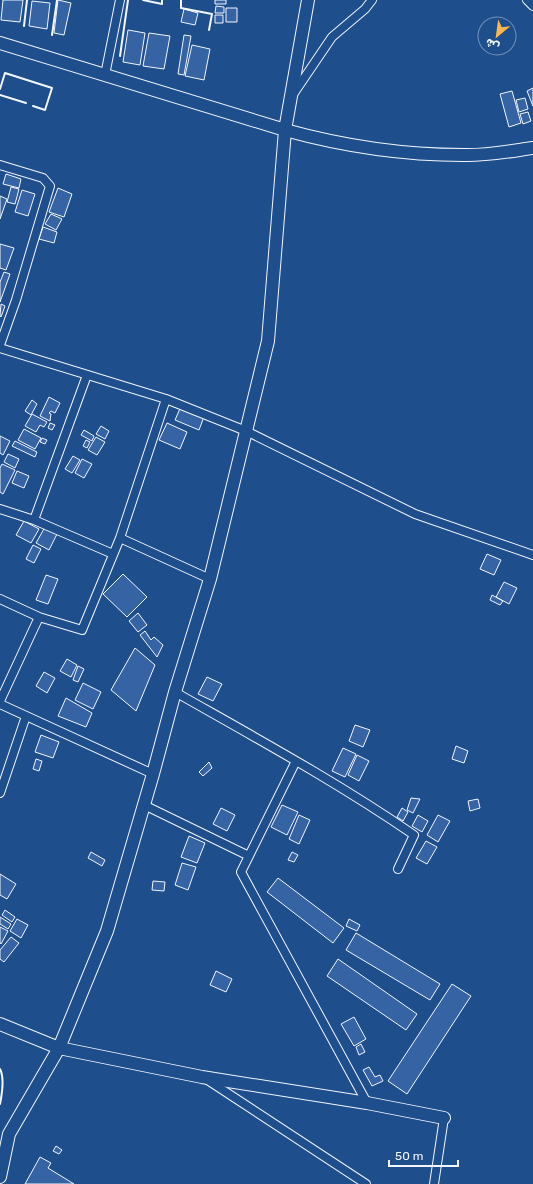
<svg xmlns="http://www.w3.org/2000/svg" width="533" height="1184" viewBox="0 0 533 1184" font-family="Rubik,Vazirmatn,sans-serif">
	<rect width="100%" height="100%" fill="#1f4e8c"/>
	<path fill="#3563a3" stroke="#f2f6ff" d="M3 0H23L20 22 1 20Z
		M58 0 71 3 64 35 54 33Z
		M215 0H226V4H215Z
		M32 1 50 3 47 29 29 26Z
		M216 6 224 7V13H215Z
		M226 8H237V22H226Z
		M184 9 198 13 195 25 181 22Z
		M215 15H223V23H215Z
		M128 30 145 33 140 65 123 62Z
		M149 33 170 36 164 69 143 66Z
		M184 35 191 36 184 75 178 74Z
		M192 45 210 49 204 80 185 76Z
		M533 88V106L527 91Z
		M512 91 521 123 509 127 500 94Z
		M525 98 528 109 519 112 516 100Z
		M528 112 531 121 523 124 520 114Z
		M6 174 21 179 19 188 3 184Z
		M11 187 19 189 15 204 7 202Z
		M58 188 72 194 64 217 49 212Z
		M22 190 35 194 28 216 15 212Z
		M0 196 7 199 0 219Z
		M51 214 62 219 56 230 45 224Z
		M43 227 57 232 54 243 39 239Z
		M0 244 14 248 6 270 0 268Z
		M4 272 10 274 0 302V282Z
		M1 304 5 306 1 317 0 316Z
		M49 397 60 403 55 413 51 411 49 413 51 414 50 421 40 416Z
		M32 400 37 404 31 415 25 411Z
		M182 404 205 414 199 430 175 420Z
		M32 414 47 422 44 427 40 425 36 432 25 426Z
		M50 423 55 425 52 430 48 428Z
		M167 423 187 432 180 449 159 440Z
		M101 426 109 431 105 439 96 434Z
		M24 429 41 438 35 449 18 440Z
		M84 430 94 436 92 441 81 435Z
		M0 436 10 441 3 455 0 453Z
		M96 437 105 442 97 455 88 450Z
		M42 438 47 440 45 444 40 442Z
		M86 440 90 442 87 448 83 446Z
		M15 441 37 452 35 457 12 446Z
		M8 454 19 459 15 468 4 462Z
		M73 456 80 460 72 473 65 469Z
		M82 459 92 464 84 478 75 473Z
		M2 464 15 470 3 494 0 492V468Z
		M17 471 29 476 24 488 12 483Z
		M24 521 39 529 31 543 16 535Z
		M45 527 57 534 49 550 36 543Z
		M33 545 41 549 34 563 26 559Z
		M487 554 501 560 494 575 480 569Z
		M123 574 147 597 127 617 103 594Z
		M46 575 58 579 48 604 36 600Z
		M504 582 517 588 509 604 496 597Z
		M492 595 503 601 500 605 490 600Z
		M138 613 147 625 138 632 129 621Z
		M145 631 151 640 154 637 163 645 157 657 140 635Z
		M135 648 155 665 136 711 111 690Z
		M67 659 77 665 71 677 60 671Z
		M78 666 84 669 78 682 73 680Z
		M44 672 55 678 47 693 36 686Z
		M207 677 222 684 213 701 198 694Z
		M83 683 101 692 93 709 75 700Z
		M66 698 92 713 86 727 58 716Z
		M355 725 370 730 363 747 349 741Z
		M41 735 59 742 53 758 35 752Z
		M456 746 468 751 464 763 452 759Z
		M343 748 356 754 345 777 332 771Z
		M357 755 369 761 359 781 348 775Z
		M36 759 42 761 39 771 33 769Z
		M209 762 212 768 203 776 199 772Z
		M411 798 420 799 413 813 407 810Z
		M478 799 480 808 470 811 468 801Z
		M282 805 298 812 287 835 271 827Z
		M221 808 235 815 227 831 213 824Z
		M402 808 408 812 403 821 397 817Z
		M299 815 310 820 299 844 289 839Z
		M418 815 428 821 422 832 412 826Z
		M438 815 450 821 438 842 427 835Z
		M189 836 205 843 197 863 181 857Z
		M426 841 437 847 427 864 416 858Z
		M91 852 105 860 102 866 88 858Z
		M292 852 298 855 294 862 288 860Z
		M182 863 196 867 188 890 175 885Z
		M0 874 16 884 7 899 0 895Z
		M278 878 344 928 333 943 267 892Z
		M153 881 165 882 164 891 152 890Z
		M5 910 15 917 12 922 2 915Z
		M0 917 11 924 8 929 0 924Z
		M17 919 28 925 21 938 10 931Z
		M349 919 360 925 357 931 346 926Z
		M0 927 8 931 1 944 0 943Z
		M356 933 440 984 430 1000 346 950Z
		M11 937 19 943 4 962 0 959V950Z
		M338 959 417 1014 406 1030 327 976Z
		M216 971 232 979 226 992 210 985Z
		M452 984 471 996 407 1094 388 1081Z
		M354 1017 366 1039 354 1046 341 1024Z
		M361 1044 365 1052 359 1055 356 1047Z
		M369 1067 375 1077 380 1075 383 1081 372 1086 363 1070Z
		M56 1146 62 1150 59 1154 53 1151Z
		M40 1157 51 1163 48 1168 74 1184H25Z"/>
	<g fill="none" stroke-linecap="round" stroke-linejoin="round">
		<defs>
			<path id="street" d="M527 0 533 6
				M105 75 120 0
				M294 93 332 37 365 9 372 0
				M0 165 43 178 50 186 16 300 0 345
				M0 348 166 399 246 431 415 514 533 555
				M0 509 34 520 113 554
				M34 520 87 375
				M120 538 210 579
				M0 599 39 617 82 630 120 538 166 399
				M175 692C256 738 337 782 414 835L398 869
				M0 701 39 617
				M0 704 153 774
				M296 761 241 872 367 1103
				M0 793 26 716
				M144 805 249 856
				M206 1079 366 1184
				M434 1184 444 1118"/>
			<path id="secondary" d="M0 43 285 130C343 146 403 155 463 155 484 156 511 151 533 148
				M0 1024 59 1048 202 1077 367 1103 444 1118
				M0 1177 9 1134 59 1048 107 931 153 774 175 692 210 579 268 341 285 130 308 0"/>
		</defs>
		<use href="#street" stroke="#f2f6ff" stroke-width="10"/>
		<use href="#secondary" stroke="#f2f6ff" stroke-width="14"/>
		<use href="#street" stroke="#1f4e8c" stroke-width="8"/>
		<use href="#secondary" stroke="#1f4e8c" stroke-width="12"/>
		<path stroke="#f2f6ff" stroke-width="2" d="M143 0 162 4V0
			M181 0V8L212 14 209 30
			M24 26 27 0
			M52 35 57 0
			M120 56 128 0
			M0 89 5 73 52 88 45 110 33 106
			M0 95 26 103
			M0 1069C5 1078 2 1094 0 1104"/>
	</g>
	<g transform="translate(497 36) rotate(209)"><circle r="19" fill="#1f4e8c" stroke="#7391ba"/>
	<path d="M0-3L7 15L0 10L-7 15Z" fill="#ffb74d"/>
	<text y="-6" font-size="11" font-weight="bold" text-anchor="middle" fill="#f2f6ff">ش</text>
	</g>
	<path d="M389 1160v6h69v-6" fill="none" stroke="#f2f6ff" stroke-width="2"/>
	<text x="395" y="1160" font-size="12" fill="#f2f6ff" stroke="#1f4e8c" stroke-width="3" paint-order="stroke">50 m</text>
</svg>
